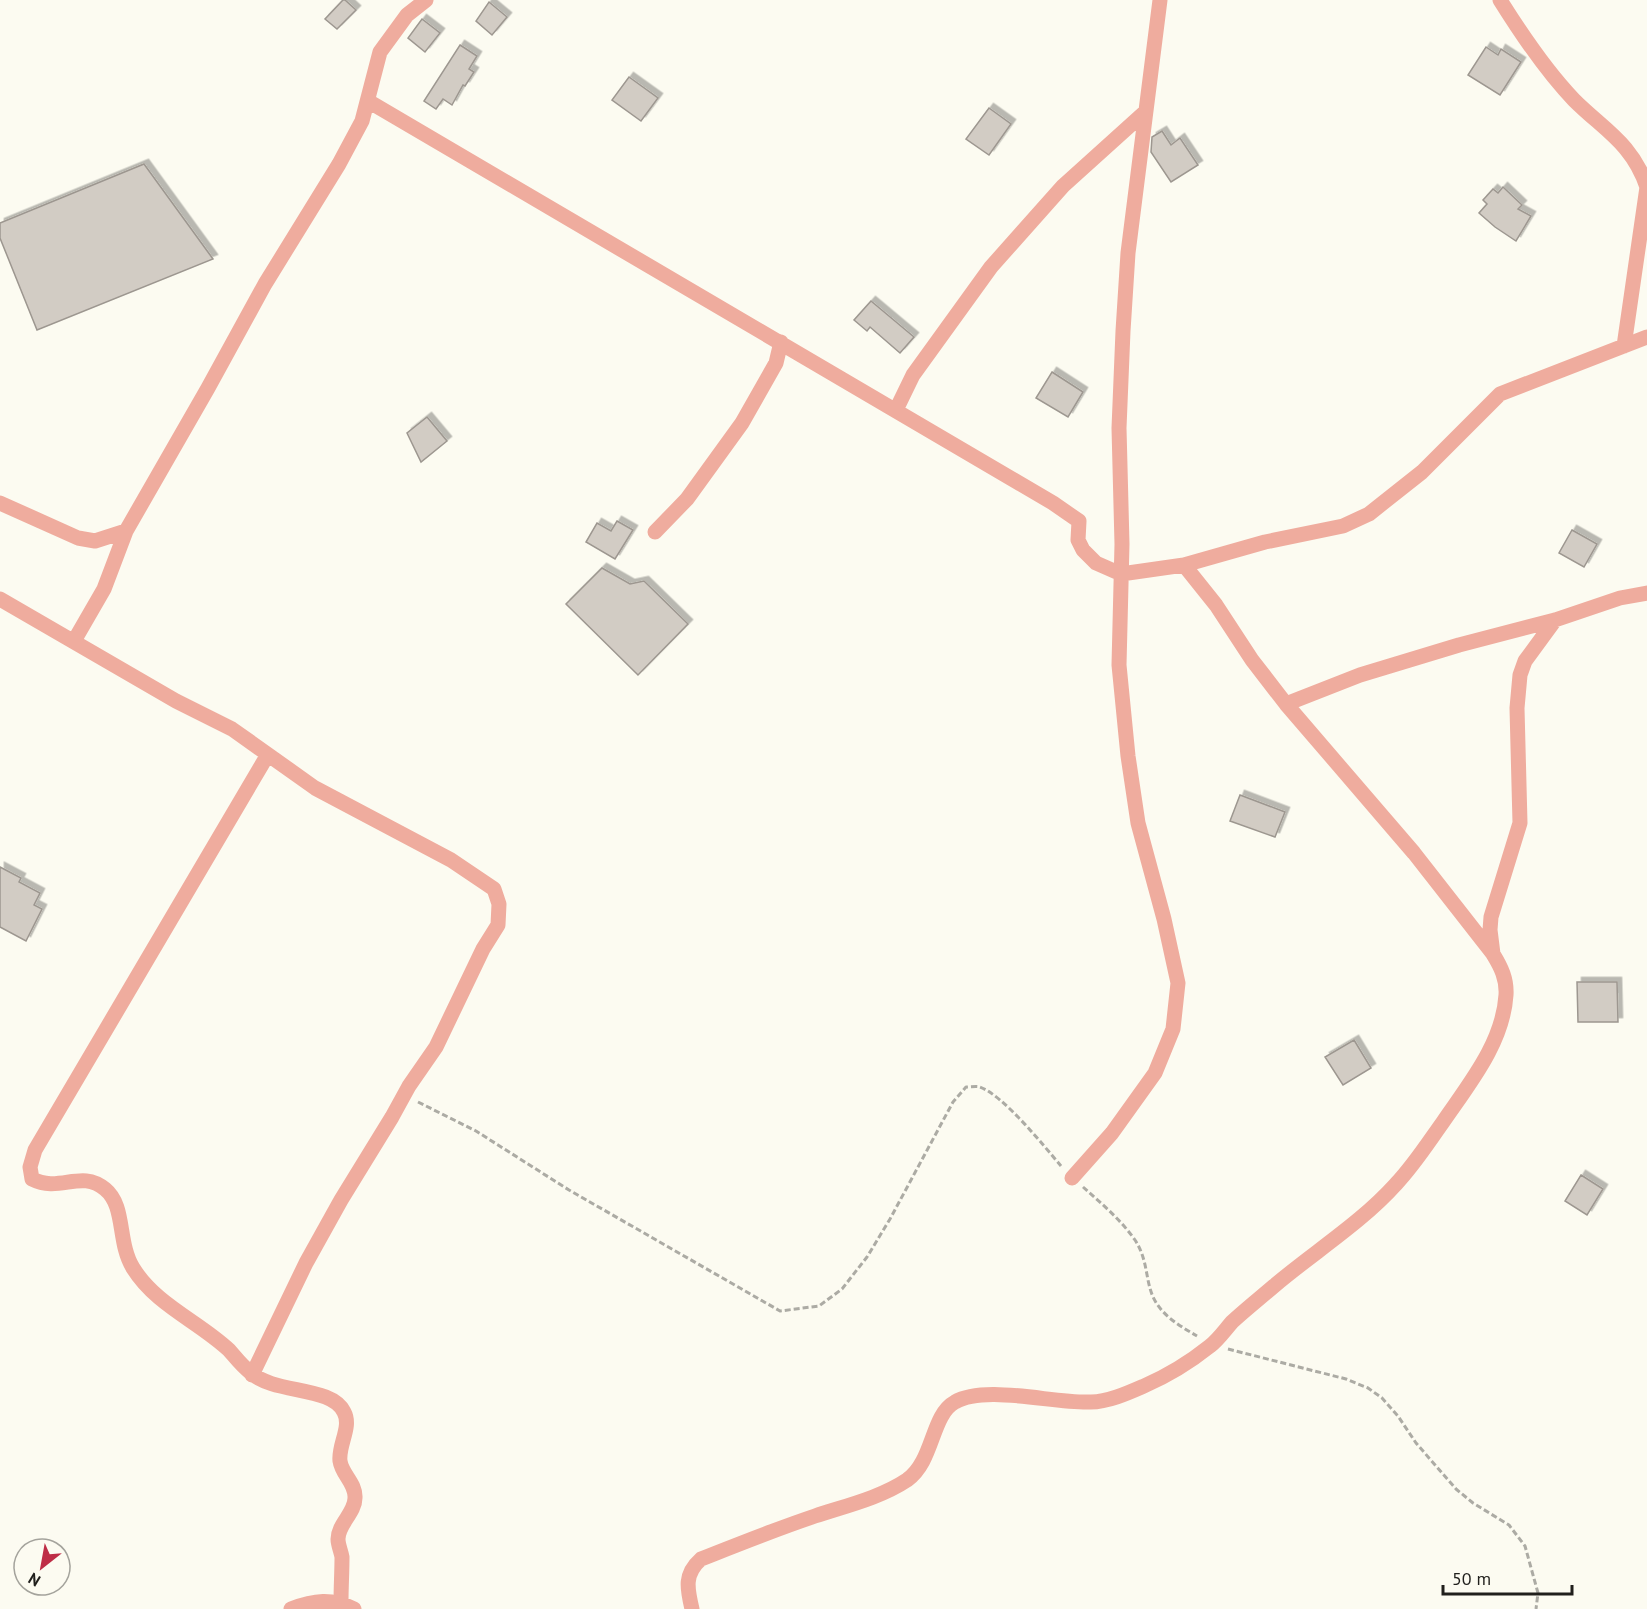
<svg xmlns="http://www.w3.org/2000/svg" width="1647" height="1609" viewBox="0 0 1647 1609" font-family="'PT Sans',sans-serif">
	<defs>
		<filter id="shadow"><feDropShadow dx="4.5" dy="-4.5" stdDeviation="0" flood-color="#0004"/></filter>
	</defs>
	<rect width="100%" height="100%" fill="#fcfbf1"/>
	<path fill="#d2ccc4" stroke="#9d9790" stroke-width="1.5" filter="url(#shadow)" d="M343 0H345L356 10 337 29 325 19Z
		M489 2 507 17 492 35 476 21Z
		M422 19 440 33 425 52 408 38Z
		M460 45 477 56 469 69 474 72 465 86 463 85 452 105 443 99 436 109 424 101Z
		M1486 47 1498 55 1501 49 1521 62 1500 95 1468 75Z
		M629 77 658 98 641 121 612 100Z
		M989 108 1011 124 989 155 966 139Z
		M1162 131 1171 145 1180 138 1198 165 1171 182 1151 152 1152 137Z
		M144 164 213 259 37 330 0 238V223Z
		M1503 187 1522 205 1518 209 1531 216 1516 241 1495 227 1479 213 1487 204 1483 200 1493 189 1498 193Z
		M871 301 914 337 900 353 870 327 867 331 854 320Z
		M1052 372 1083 392 1068 417 1036 398Z
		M427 417 447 441 421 462 407 433Z
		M617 521 633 530 615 559 586 542 597 523 611 531Z
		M1572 530 1597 544 1584 567 1559 553Z
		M602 568 630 584 644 581 688 624 638 675 566 604Z
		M1240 795 1285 812 1275 837 1230 821Z
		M0 867 21 878 19 882 40 893 34 905 42 909 26 941 0 927Z
		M1577 982H1617L1618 1022H1578Z
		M1354 1040 1371 1068 1343 1085 1325 1057Z
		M1581 1175 1603 1189 1587 1215 1565 1201Z"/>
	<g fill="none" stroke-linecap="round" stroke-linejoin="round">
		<path stroke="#acaba4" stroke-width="3" stroke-dasharray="6 3" stroke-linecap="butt" d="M418 1102 476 1131 569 1190 780 1311 819 1306 842 1289 867 1257 890 1219 953 1102 966 1087C970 1087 976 1086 980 1087 1004 1096 1044 1146 1061 1166
			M1083 1187C1101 1203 1121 1220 1135 1240 1148 1260 1145 1278 1153 1297 1162 1316 1180 1326 1197 1336
			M1228 1349 1346 1379 1368 1388 1382 1398 1398 1416 1416 1443 1456 1489 1473 1503 1509 1525 1525 1546 1538 1593 1536 1609"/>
		<path stroke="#efac9e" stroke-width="15" d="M1500 0C1520 32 1548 73 1574 100 1604 130 1632 143 1647 187L1624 346
			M368 101 1053 503 1079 521 1078 540 1083 550 1096 563 1121 574 1184 565 1265 542 1343 526 1369 514 1422 472 1500 394 1647 337
			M896 410 913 375 991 267 1063 186 1145 112
			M0 503 78 538 95 541 126 531
			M655 532 687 499 742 423 776 363 781 342
			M0 599 176 701 232 729 315 788 451 860 494 889 499 904 498 925 483 949 436 1047 409 1086 392 1117 341 1200 306 1263 252 1375
			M74 641 104 589 126 531 208 388 265 284 339 164 362 121 380 52 407 15 426 0
			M1286 704 1360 675 1459 645 1555 620 1620 598 1647 593
			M267 756 35 1150 30 1167 32 1179C60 1193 81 1169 105 1189 126 1206 117 1242 133 1268 156 1305 198 1321 229 1350 236 1358 242 1366 251 1373 275 1394 332 1386 344 1412 352 1427 338 1445 340 1461 342 1475 356 1483 355 1498 355 1513 338 1524 338 1539 338 1545 341 1551 342 1557 342 1572 341 1587 341 1602
			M1493 954 1490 930 1491 917 1520 823 1517 708 1520 675 1525 661 1555 620
			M1072 1178 1112 1133 1155 1073 1173 1029 1178 983 1164 919 1138 823 1128 756 1119 665 1122 544 1119 428 1123 331 1128 253 1160 0
			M291 1609C314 1600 332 1598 354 1609
			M692 1609C687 1588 684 1574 701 1559 739 1544 776 1529 815 1516 845 1506 880 1498 907 1480 934 1461 931 1415 955 1402 985 1384 1055 1404 1091 1402 1108 1402 1128 1393 1144 1386 1167 1376 1190 1362 1210 1346 1218 1340 1225 1330 1232 1322 1245 1310 1260 1298 1274 1286 1314 1252 1361 1223 1396 1184 1414 1165 1428 1143 1443 1122 1469 1084 1503 1043 1506 995 1507 979 1501 967 1493 954L1414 853 1286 704 1252 660 1216 605 1184 565"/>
	</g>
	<g transform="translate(42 1567) rotate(211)"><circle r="28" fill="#fcfbf1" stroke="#a4a39c" stroke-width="1.5"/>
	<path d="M0-4.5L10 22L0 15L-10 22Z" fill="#be2d46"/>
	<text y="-9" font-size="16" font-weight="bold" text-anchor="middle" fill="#201f1c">N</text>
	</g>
	<path d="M1443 1585v9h129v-9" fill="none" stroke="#201f1c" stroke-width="3"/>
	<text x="1452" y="1585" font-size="18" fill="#201f1c" stroke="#fcfbf1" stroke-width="4.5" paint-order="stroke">50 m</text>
</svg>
